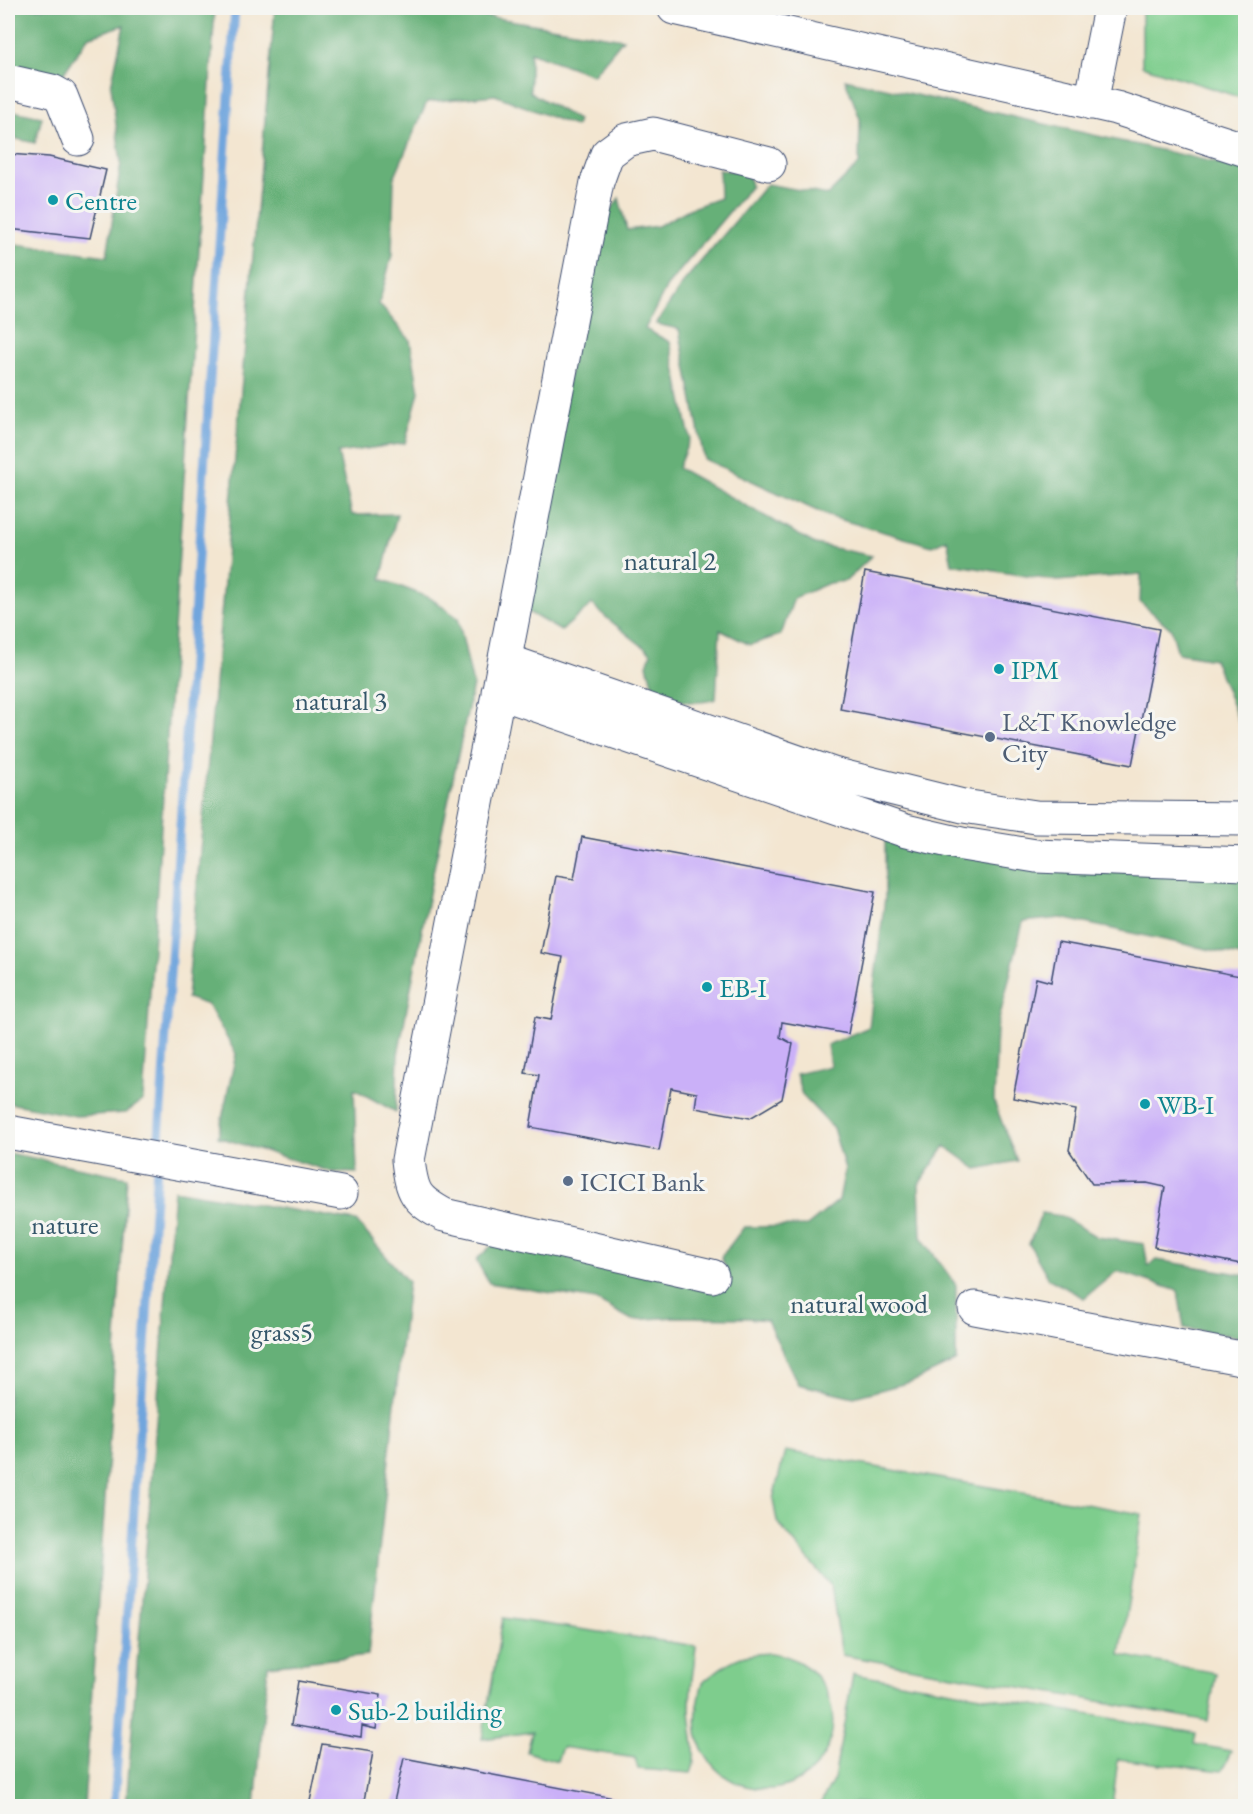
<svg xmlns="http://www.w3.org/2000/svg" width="1253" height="1814" viewBox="0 0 1253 1814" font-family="'EB Garamond',serif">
	<rect width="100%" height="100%" fill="#f6f6f2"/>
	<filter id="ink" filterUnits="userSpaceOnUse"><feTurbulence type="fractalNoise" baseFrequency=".0167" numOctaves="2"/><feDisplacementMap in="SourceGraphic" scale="12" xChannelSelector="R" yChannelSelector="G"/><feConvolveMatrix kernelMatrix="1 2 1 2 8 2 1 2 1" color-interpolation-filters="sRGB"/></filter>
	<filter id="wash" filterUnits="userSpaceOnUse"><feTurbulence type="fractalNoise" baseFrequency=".008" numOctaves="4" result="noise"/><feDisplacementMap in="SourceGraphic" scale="24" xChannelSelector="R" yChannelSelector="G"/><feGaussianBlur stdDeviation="1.35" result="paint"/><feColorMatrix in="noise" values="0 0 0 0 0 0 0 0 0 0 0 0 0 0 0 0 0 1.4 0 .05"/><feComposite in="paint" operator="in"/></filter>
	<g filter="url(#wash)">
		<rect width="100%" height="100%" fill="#f3e6d1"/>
		<path fill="#7ecd8d" stroke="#4c7e76" stroke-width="1.5" d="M1142 8H1245V99L1142 66Z
			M785 1451 1142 1514 1120 1655 1216 1673 1208 1721 842 1655 831 1586 777 1522 773 1499Z
			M503 1618 696 1646C694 1666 690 1687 690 1708 690 1729 699 1755 691 1773L638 1769 635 1758 562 1747 557 1761 527 1752 532 1732 482 1739Z
			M771 1653C778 1654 787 1656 793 1659 834 1677 846 1733 816 1766 803 1781 783 1790 764 1789 719 1786 689 1750 698 1705 700 1699 700 1689 703 1683 705 1680 710 1677 713 1674 734 1657 745 1654 771 1653Z
			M853 1674 1196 1733 1194 1744 1231 1751 1222 1771 1118 1759 1112 1806H885L855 1803 847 1806H819L834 1779Z"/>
		<path fill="#66b078" stroke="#40706b" stroke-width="1.5" d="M8 8H215L143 1100 126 1113 76 1116 8 1103V243L107 256 121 163 111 86 124 25 88 37 52 91 8 62Z
			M275 8H436L623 39 593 75 530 52V92L578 120 576 126H574L495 95 427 102 394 178 392 255 379 304 410 340 419 392 405 443 338 453 352 515 397 514 381 579 430 598 458 618 473 685 434 868 398 1055 396 1112 354 1089 357 1173 332 1172 218 1137 236 1054 208 1005 187 998Z
			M845 79 1245 169V730L1240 724 1214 659 1178 653 1171 629 1140 602 1141 574 1057 581 952 564 947 539 932 546 828 516 704 459 679 329 656 324 685 280 767 184 828 195 859 164 860 119Z
			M8 110 42 117 35 143 8 137Z
			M719 170 748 172 751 186 667 286 645 329 670 342 690 438 678 468 815 544 872 556 846 581 829 583 794 598 781 635 750 645 720 630 716 699C690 706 679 701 654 691L647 665 651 653 608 619 592 604 561 631 523 609 598 229 619 198 627 230 658 226 689 209 720 198Z
			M885 838 1245 871V957L1061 918 1023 922 997 1028 994 1102 1017 1161 977 1169 945 1146 919 1184 921 1237 956 1285V1361L914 1381 854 1397 798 1384 767 1320 748 1318 676 1317 632 1320 596 1300 489 1283 476 1260 501 1237 727 1271 721 1257 744 1227 807 1226 839 1200 845 1169 833 1128 802 1095 796 1074 830 1066 827 1045 869 1027 885 897Z
			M8 1153 127 1177 84 1806H8Z
			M174 1190 356 1221 408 1282 368 1655 268 1666 255 1806H126Z
			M1042 1213 1061 1216 1097 1237 1144 1244 1148 1266 1157 1260 1245 1275V1338L1184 1328 1178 1291 1117 1271 1084 1298 1049 1279 1029 1244Z"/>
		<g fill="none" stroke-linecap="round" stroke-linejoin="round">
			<path stroke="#70a5dd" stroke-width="9" d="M114 1806 235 8"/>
		</g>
		<g id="blocks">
			<path fill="#cab0f8" d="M8 154 49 157 106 170 90 238 8 229Z
				M865 572 1159 629 1132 765 840 709Z
				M582 837 875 892 848 1034 782 1022 780 1037 793 1044 782 1099 750 1118 695 1108 697 1093 671 1088 659 1151 530 1127 539 1075 525 1073 535 1017 551 1020 563 957 541 953 556 876 574 879Z
				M1058 942 1246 977V1265L1154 1247 1165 1187 1147 1183 1092 1184 1069 1150 1076 1110 1013 1098 1036 978 1051 982Z
				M298 1681 381 1695 376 1729 362 1726 361 1737 291 1725Z
				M322 1744 373 1752 363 1806H309Z
				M404 1758 651 1805V1806H393Z"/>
		</g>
	</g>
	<g filter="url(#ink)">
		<use href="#blocks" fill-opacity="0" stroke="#3b4a6f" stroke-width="1.5"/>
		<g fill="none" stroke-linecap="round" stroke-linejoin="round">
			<defs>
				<path id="minor" d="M674 8 1116 108 1246 150
					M8 81 52 91 61 96 78 139
					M1091 103 1110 8
					M505 660 833 774 963 806 1036 817 1246 819
					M498 692 906 831 962 844 1036 856 1246 864
					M8 1132 341 1193
					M712 1276 444 1215C415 1199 412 1193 408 1160L597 182 607 154 626 140 653 134 769 164
					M975 1308 1246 1359"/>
			</defs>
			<use href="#minor" stroke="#3b4a6f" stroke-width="35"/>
			<use href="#minor" stroke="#fff" stroke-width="33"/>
		</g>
	</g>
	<g fill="#0f9aa8" stroke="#f6f6f2" stroke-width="2">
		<circle cx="53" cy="200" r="6"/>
		<circle cx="999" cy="669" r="6"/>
		<circle cx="707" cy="987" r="6"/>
		<circle cx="1145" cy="1104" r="6"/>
		<circle cx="336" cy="1710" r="6"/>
	</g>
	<g fill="#5c6f8a" stroke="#f6f6f2" stroke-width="2">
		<circle cx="990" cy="737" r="6"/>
		<circle cx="568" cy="1181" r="6"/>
	</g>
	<g text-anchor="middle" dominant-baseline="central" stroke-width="6" stroke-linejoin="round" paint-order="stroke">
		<g font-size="27" fill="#0d838f" stroke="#f6f6f2" text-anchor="start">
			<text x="65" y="200">Centre</text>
			<text x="1011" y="669">IPM</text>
			<text x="719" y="987">EB-I</text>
			<text x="1157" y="1104">WB-I</text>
			<text x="348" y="1710">Sub-2 building</text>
		</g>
		<g font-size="27" fill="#34566a" stroke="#f6f6f2">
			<text x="670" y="560">natural 2</text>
			<text x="341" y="700">natural 3</text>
			<text x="65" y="1224">nature</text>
			<text x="859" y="1303">natural wood</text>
			<text x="282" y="1331">grass5</text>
		</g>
		<g font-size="27" fill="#4e5e75" stroke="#f6f6f2" text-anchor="start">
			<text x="1002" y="721">L&amp;T Knowledge<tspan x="1002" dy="31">City</tspan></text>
			<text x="580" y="1181">ICICI Bank</text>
		</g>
	</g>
	<rect width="1253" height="1814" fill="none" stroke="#f6f6f2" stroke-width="30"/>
</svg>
